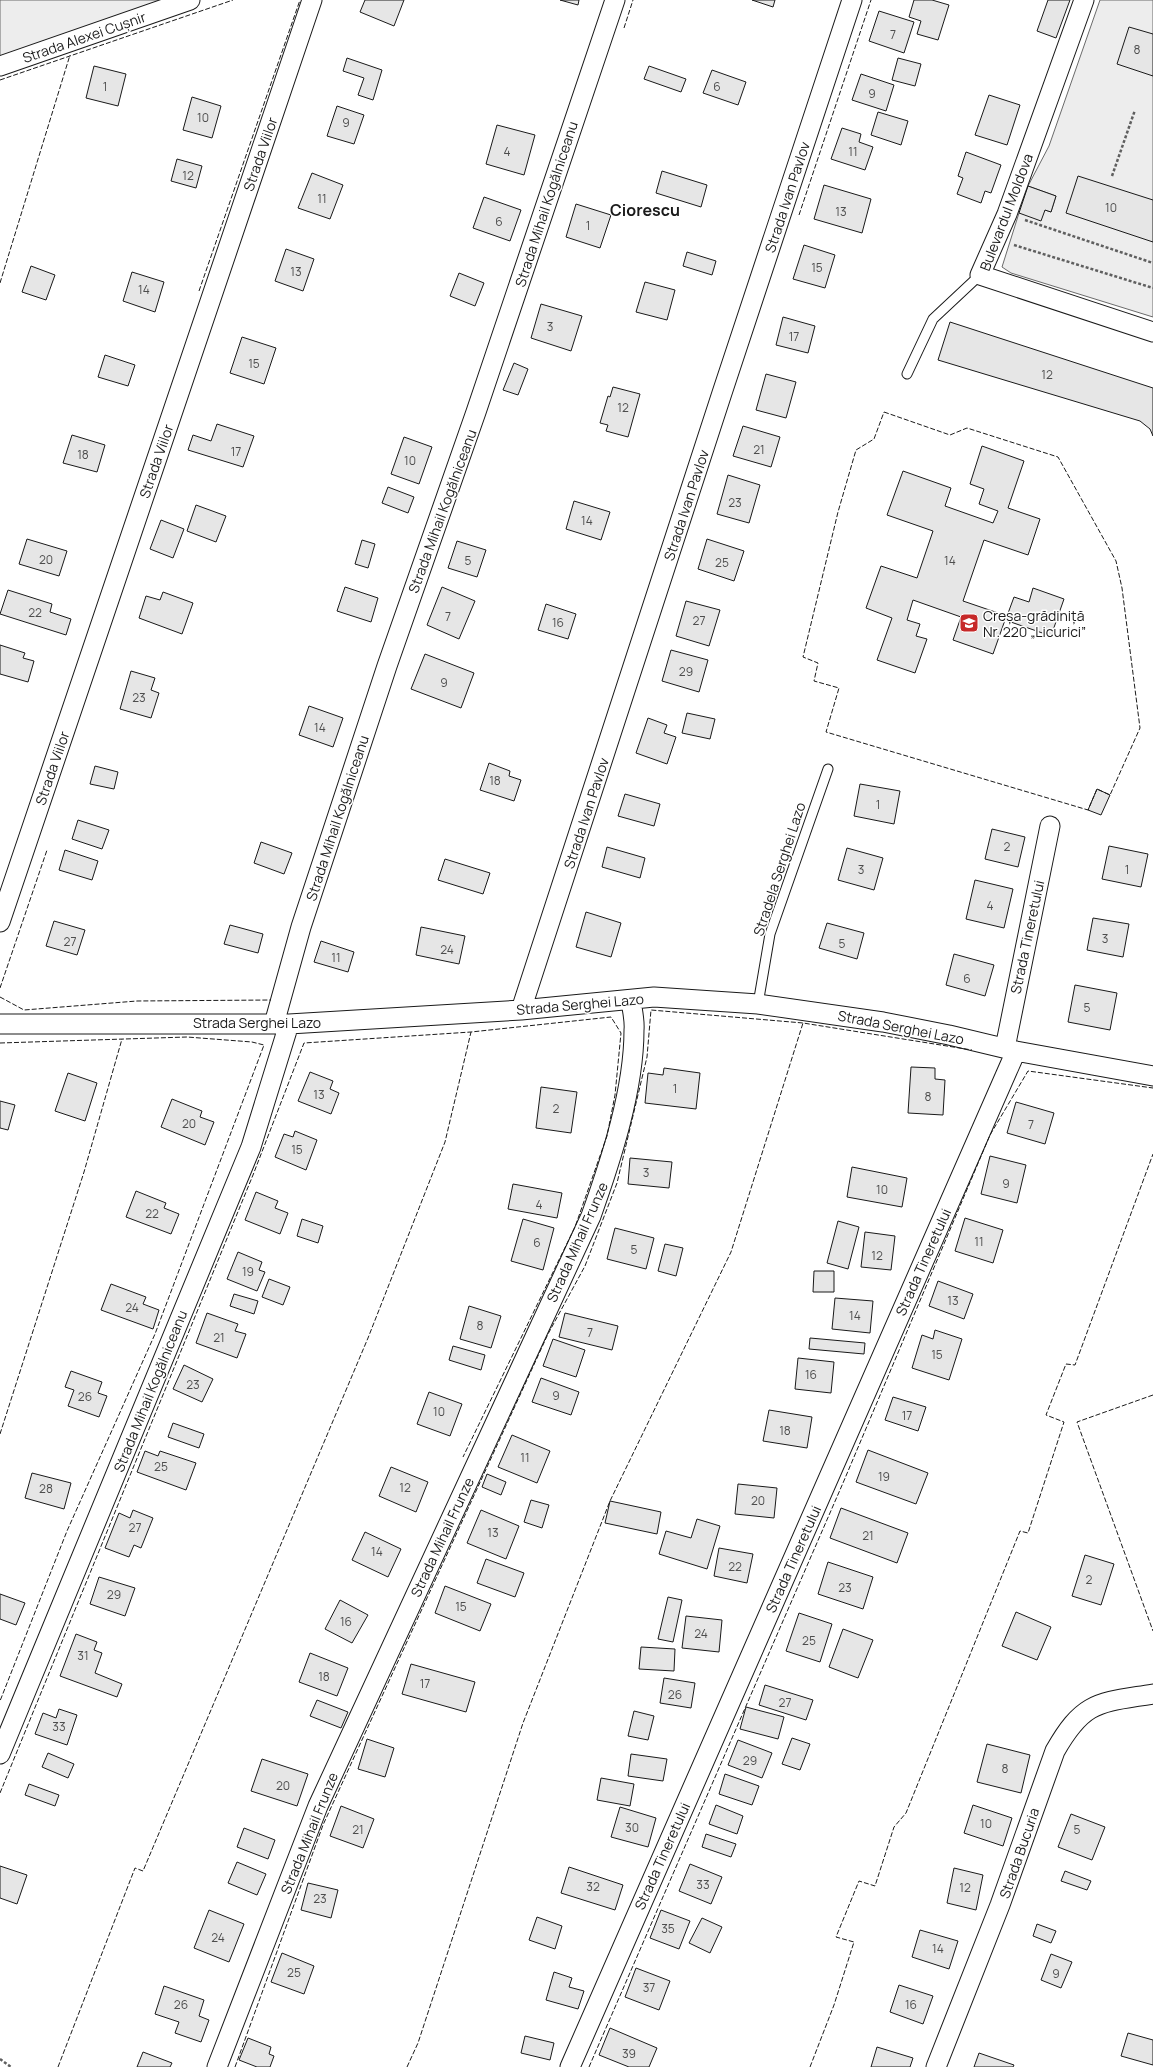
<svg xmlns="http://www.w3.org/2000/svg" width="1153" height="2067" viewBox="0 0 1153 2067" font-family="Manrope,sans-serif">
	<rect width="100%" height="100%" fill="#fff"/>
	<path fill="#ededed" stroke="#6a6a6a" d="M0 0H163L0 59Z
		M1100 0H1153V317L1011 273 1002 267 1019 213 1045 210 1051 212 1056 196 1028 186 1049 146Z"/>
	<path fill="#e6e6e6" stroke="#1a1a1a" d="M365 0H404L394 26 360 12Z
		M560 0H579L578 5Z
		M752 0H775L773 7Z
		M914 0H932L949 5 938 40 917 34 921 21 909 17Z
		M1048 0H1070L1056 38 1037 31Z
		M879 11 914 22 904 53 869 41Z
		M1129 27 1153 34V76L1117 64Z
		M347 58 382 70 373 100 358 95 364 78 343 71Z
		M898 58 921 64 915 86 892 80Z
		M94 66 126 74 118 106 86 98Z
		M649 66 686 79 681 92 644 79Z
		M712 70 746 82 738 105 703 93Z
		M861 74 894 85 886 111 852 100Z
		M989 95 1020 105 1007 145 975 135Z
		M192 97 221 106 212 138 183 130Z
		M337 106 364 115 354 144 327 136Z
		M878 112 908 121 901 145 871 135Z
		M497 125 535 135 524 175 486 164Z
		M842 128 861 134 859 142 873 147 865 170 831 159Z
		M966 152 1001 165 991 193 985 191 981 203 957 194 963 178 958 176Z
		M177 159 202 166 196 188 171 181Z
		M662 171 707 185 701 207 656 193Z
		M312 173 343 185 330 219 298 208Z
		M1078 176 1153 200V242L1066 213Z
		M824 185 871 199 862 233 814 219Z
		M1028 186 1056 196 1051 212 1045 210 1041 221 1019 213Z
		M484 197 521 210 510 241 473 228Z
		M576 204 611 215 600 248 566 237Z
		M804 245 835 255 825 288 793 279Z
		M286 249 314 259 303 291 275 281Z
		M687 252 716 261 712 275 683 266Z
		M31 266 55 275 46 300 22 292Z
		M132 272 164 282 155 312 123 301Z
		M459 273 484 283 475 306 450 296Z
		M645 282 675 290 667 320 636 312Z
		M541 304 582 316 571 351 531 338Z
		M783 317 815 326 808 353 776 345Z
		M950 322 1153 388V436L1150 429 1140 421 938 360Z
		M242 337 276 348 264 384 230 373Z
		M105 355 135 365 128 386 98 377Z
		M514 363 528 369 518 395 503 390Z
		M766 374 796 382 786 418 756 410Z
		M613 387 640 394 628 437 606 431 608 425 600 423 608 396 610 397Z
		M217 424 254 436 243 467 188 450 193 435 211 441Z
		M743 426 780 437 771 467 733 456Z
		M72 435 105 445 97 472 63 463Z
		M404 437 432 447 419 484 391 474Z
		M982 446 1024 461 1008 508 1040 519 1028 555 984 540 963 601 1007 616 1014 597 1029 602 1033 588 1064 599 1051 636 1005 620 993 654 953 640 961 617 913 600 907 620 920 624 916 636 927 639 915 673 877 660 892 618 866 608 881 566 917 578 933 531 887 515 903 471 951 488 945 506 993 523 998 511 979 504 984 489 970 484Z
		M728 475 760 485 749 523 717 514Z
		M388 487 414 497 408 513 382 503Z
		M574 501 610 512 601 540 566 529Z
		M196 505 226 516 216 542 187 531Z
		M161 520 184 529 173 558 150 549Z
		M27 539 67 551 59 576 19 564Z
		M707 539 744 551 734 581 698 569Z
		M362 540 375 544 368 568 355 564Z
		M457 541 486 550 477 577 448 568Z
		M345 587 378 598 371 622 337 611Z
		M442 587 475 601 459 639 427 625Z
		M8 590 52 604 50 612 71 619 66 635 0 614Z
		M163 592 193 603 182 634 139 618 146 596 160 600Z
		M686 601 720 610 709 646 676 636Z
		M546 604 576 614 568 639 538 630Z
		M0 645 25 653 23 658 34 661 28 682 0 674Z
		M671 650 708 660 699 692 662 681Z
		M425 654 474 673 461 708 411 689Z
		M131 671 155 678 151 690 159 693 151 718 120 709Z
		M309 706 343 718 333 747 299 735Z
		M687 713 715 719 710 739 682 733Z
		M648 718 667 725 664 733 676 737 667 764 636 753Z
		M489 763 510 771 509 776 521 780 514 801 480 790Z
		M95 766 118 772 114 789 90 784Z
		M860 784 900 791 894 824 854 816Z
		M1097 789 1110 795 1101 815 1088 810Z
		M625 794 660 804 654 826 618 816Z
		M78 820 109 830 102 849 72 839Z
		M992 829 1025 837 1018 867 985 859Z
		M261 842 292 853 284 874 254 863Z
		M1109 846 1148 854 1141 887 1102 879Z
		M607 847 645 858 640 878 602 867Z
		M847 848 883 858 874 890 838 880Z
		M65 850 98 861 92 880 59 870Z
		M445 859 490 873 483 894 438 880Z
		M975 880 1013 889 1004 928 966 919Z
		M586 912 621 923 611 957 576 947Z
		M1093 918 1129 924 1123 957 1087 950Z
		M54 921 85 930 77 955 46 946Z
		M827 923 864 933 857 959 819 948Z
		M230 925 263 934 258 953 224 944Z
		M421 927 465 936 459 964 416 955Z
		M321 941 354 952 348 972 314 962Z
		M954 954 994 965 985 996 946 985Z
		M1075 985 1117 993 1110 1030 1068 1022Z
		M911 1067 935 1068V1079L945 1080 943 1115 908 1113Z
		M664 1068 700 1073 696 1109 645 1103 648 1073 663 1075Z
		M310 1072 333 1081 330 1089 339 1093 331 1114 298 1101Z
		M68 1073 97 1083 85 1121 55 1111Z
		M541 1087 577 1092 571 1133 536 1128Z
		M172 1099 202 1111 200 1117 214 1122 205 1145 161 1127Z
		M0 1101 15 1105 8 1130 0 1128Z
		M1016 1102 1054 1113 1045 1144 1007 1133Z
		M295 1131 317 1140 306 1170 275 1157 284 1134 293 1137Z
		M990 1156 1026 1165 1017 1203 981 1194Z
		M630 1158 672 1162 669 1188 628 1184Z
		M852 1167 907 1178 902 1207 847 1197Z
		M513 1184 562 1193 557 1218 508 1209Z
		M136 1191 166 1203 164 1208 179 1214 171 1234 126 1217Z
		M256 1192 278 1201 275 1208 288 1213 280 1234 245 1220Z
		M965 1218 1003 1230 993 1263 955 1251Z
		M302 1219 323 1226 318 1243 297 1236Z
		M523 1219 554 1228 543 1270 511 1261Z
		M838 1221 859 1227 848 1269 827 1263Z
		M615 1228 654 1238 646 1269 607 1259Z
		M865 1232 895 1236 891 1270 861 1267Z
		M665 1244 683 1248 676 1276 658 1271Z
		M238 1252 262 1262 259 1270 265 1272 257 1291 227 1279Z
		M814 1271H834V1292H813Z
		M269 1279 290 1287 283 1305 262 1297Z
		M938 1281 973 1294 964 1319 929 1306Z
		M111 1284 146 1297 143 1304 159 1310 153 1329 101 1310Z
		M234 1294 258 1301 254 1314 230 1306Z
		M835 1298 873 1301 870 1333 832 1329Z
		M469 1306 501 1316 491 1348 460 1339Z
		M207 1313 238 1324 235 1331 246 1334 237 1358 196 1343Z
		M565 1313 618 1326 612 1350 559 1337Z
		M935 1330 962 1339 949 1380 912 1368 922 1335 933 1339Z
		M810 1338 865 1343 864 1354 809 1349Z
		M553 1339 585 1350 576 1377 543 1366Z
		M453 1346 485 1355 481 1370 449 1360Z
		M798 1358 834 1362 831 1393 795 1389Z
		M184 1365 213 1379 202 1402 173 1389Z
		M71 1371 102 1382 98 1393 107 1396 99 1417 68 1406 74 1390 65 1387Z
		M541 1378 579 1392 571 1415 532 1402Z
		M429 1392 462 1404 450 1436 417 1424Z
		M893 1397 926 1407 918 1431 885 1420Z
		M769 1410 812 1417 807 1448 763 1441Z
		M173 1423 204 1434 199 1448 168 1437Z
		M512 1435 550 1451 537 1483 498 1467Z
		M868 1450 928 1473 916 1504 856 1482Z
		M145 1451 158 1456 160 1451 196 1463 186 1490 137 1472Z
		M391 1467 428 1482 416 1512 379 1496Z
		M32 1473 71 1483 64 1509 25 1498Z
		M487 1474 506 1482 501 1495 482 1487Z
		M738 1484 777 1488 774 1518 735 1514Z
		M531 1500 549 1505 542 1528 524 1522Z
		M610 1501 661 1512 657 1534 605 1523Z
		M841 1508 908 1533 897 1563 830 1538Z
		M133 1510 153 1518 141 1548 134 1545 129 1557 105 1548 119 1513 130 1518Z
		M481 1510 519 1526 506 1559 467 1543Z
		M697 1519 720 1526 707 1569 659 1554 666 1531 691 1538Z
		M365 1532 401 1549 388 1577 352 1560Z
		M719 1548 753 1554 747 1583 714 1576Z
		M1085 1555 1114 1564 1101 1605 1072 1596Z
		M486 1559 524 1573 515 1597 477 1583Z
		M828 1562 873 1577 863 1609 818 1594Z
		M99 1577 135 1588 125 1616 90 1604Z
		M445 1586 491 1604 480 1631 435 1613Z
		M0 1594 25 1603 16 1625 0 1619Z
		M668 1597 682 1600 673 1642 658 1639Z
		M340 1600 368 1615 352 1643 325 1629Z
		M1016 1612 1051 1627 1037 1660 1002 1646Z
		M799 1613 832 1624 820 1662 786 1651Z
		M686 1616 722 1620 719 1652 682 1648Z
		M843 1629 873 1640 858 1678 829 1667Z
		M76 1634 97 1642 94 1650 102 1653 95 1673 122 1684 117 1697 60 1676Z
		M641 1647 675 1649 674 1671 639 1669Z
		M310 1653 348 1668 337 1696 299 1682Z
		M411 1664 475 1682 466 1712 402 1694Z
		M664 1678 695 1683 691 1708 660 1703Z
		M765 1685 813 1700 806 1720 759 1705Z
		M317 1700 348 1712 341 1728 310 1716Z
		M746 1707 784 1717 778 1739 740 1729Z
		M59 1709 77 1715 67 1745 35 1734 43 1713 56 1718Z
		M634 1711 654 1716 648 1740 628 1736Z
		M792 1738 810 1744 800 1770 782 1764Z
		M367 1739 394 1748 385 1777 358 1769Z
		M738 1740 772 1753 762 1778 728 1765Z
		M987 1744 1030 1755 1021 1793 977 1782Z
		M48 1753 74 1764 68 1778 42 1767Z
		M631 1754 667 1759 663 1781 628 1776Z
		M262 1759 308 1774 297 1806 251 1791Z
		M725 1774 759 1786 752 1805 719 1794Z
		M601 1778 634 1784 630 1806 597 1800Z
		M29 1784 59 1795 55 1806 25 1795Z
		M716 1805 743 1816 737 1834 709 1824Z
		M973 1805 1012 1818 1003 1846 964 1833Z
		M341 1806 374 1819 363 1848 330 1836Z
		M620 1807 656 1818 648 1847 611 1837Z
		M1071 1814 1105 1827 1092 1860 1058 1847Z
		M244 1828 275 1840 268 1859 237 1847Z
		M706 1834 736 1844 731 1857 702 1847Z
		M237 1862 266 1874 257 1895 228 1883Z
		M690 1864 722 1877 711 1904 679 1891Z
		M0 1866 27 1875 17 1904 0 1898Z
		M569 1867 623 1885 615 1910 561 1893Z
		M954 1868 983 1875 976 1910 947 1903Z
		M1065 1871 1091 1881 1087 1890 1061 1881Z
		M308 1883 338 1890 331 1918 301 1910Z
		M209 1910 244 1924 229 1962 194 1948Z
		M661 1910 690 1921 679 1949 650 1938Z
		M537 1917 562 1926 555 1949 529 1940Z
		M702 1918 722 1927 710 1953 689 1943Z
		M1037 1924 1056 1931 1051 1943 1033 1936Z
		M920 1930 958 1941 949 1969 912 1957Z
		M282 1953 314 1966 304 1994 271 1982Z
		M1051 1954 1072 1962 1061 1988 1041 1980Z
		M636 1968 670 1981 659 2010 625 1997Z
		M554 1972 572 1978 569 1987 584 1991 578 2009 546 2000Z
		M899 1985 933 1996 923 2024 890 2012Z
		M164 1986 204 2000 199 2016 209 2020 201 2042 175 2033 179 2022 155 2014Z
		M610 2028 657 2048 649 2067H629L599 2055Z
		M1128 2033 1153 2040V2065L1121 2056Z
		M525 2036 554 2043 550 2060 521 2053Z
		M248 2038 271 2047 269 2054 274 2056 270 2067H257L239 2060Z
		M877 2047 913 2058 910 2067H871Z
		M143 2052 172 2063 170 2067H137Z
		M979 2053 1014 2065 1013 2067H974Z"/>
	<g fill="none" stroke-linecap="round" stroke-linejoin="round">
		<defs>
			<path id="lane" d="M907 374 933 319 980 275
				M758 1004 770 934 828 769"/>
			<path id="street" d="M1084 0 1007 214 980 275 1153 332
				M0 66 190 0
				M0 922 312 0
				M521 1010 722 393 852 0
				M0 1024H289L521 1010 654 997 758 1004 883 1022 949 1035 1016 1051 1153 1076
				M274 1024 301 927 387 666 476 412 615 0
				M1005 1048 1050 826
				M0 1754 251 1147 289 1024
				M217 2067 318 1806 591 1216C611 1160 634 1090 634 1030 635 1020 632 1010 631 1000
				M570 2067 1016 1051
				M936 2067 1000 1905 1055 1751C1084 1700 1099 1703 1153 1694"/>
		</defs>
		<use href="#lane" stroke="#1a1a1a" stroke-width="11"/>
		<use href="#street" stroke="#1a1a1a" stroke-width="21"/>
		<path stroke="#5f5f5f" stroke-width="2.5" stroke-dasharray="3 2" stroke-linecap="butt" d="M1112 176 1135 110
			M1025 220 1153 263
			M1014 245 1153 288
			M0 2059 11 2067"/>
		<use href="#lane" stroke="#fff" stroke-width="9"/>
		<use href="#street" stroke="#fff" stroke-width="19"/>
		<path stroke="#1a1a1a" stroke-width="1" stroke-dasharray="5 2" stroke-linecap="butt" d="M624 28 633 0
			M0 80 233 0
			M799 215 871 0
			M0 283 70 55
			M199 291 300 0
			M884 412 950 435 967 428 1058 457 1116 561 1122 588 1140 728 1110 795 1097 789 1088 810 826 732 839 688 814 681 818 663 803 657 838 512 856 450 874 439Z
			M0 988 47 850
			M0 997 24 1010 137 1001 271 1000
			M0 1043 187 1037 252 1042 264 1045 155 1334 67 1531 0 1701
			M1153 1395 1077 1422 1153 1631
			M0 1434 84 1172 122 1039
			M0 1793 253 1175 304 1043 471 1032 611 1017 621 1033 615 1095 607 1136 575 1227 463 1457
			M58 2067 135 1868 143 1871 368 1338 445 1142 471 1032
			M235 2067 323 1825 548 1334 585 1266 617 1183 647 1057 651 1010 803 1023 972 1050
			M407 2067 418 2043 523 1723 610 1501 731 1252 803 1023
			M589 2067 843 1483 990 1135 1028 1071 1153 1088
			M810 2067 834 2005 854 1942 836 1937 859 1881 875 1886 894 1827 906 1813 1020 1531 1028 1533 1064 1422 1046 1415 1066 1364 1075 1365 1153 1154"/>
	</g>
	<defs>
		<symbol id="school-square" viewBox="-11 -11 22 22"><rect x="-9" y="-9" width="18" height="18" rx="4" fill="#c62828" stroke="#fff"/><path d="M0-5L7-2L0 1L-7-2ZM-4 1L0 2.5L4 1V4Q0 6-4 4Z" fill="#fff"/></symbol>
	</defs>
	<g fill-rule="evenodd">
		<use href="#school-square" x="958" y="612" width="22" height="22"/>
	</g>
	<g text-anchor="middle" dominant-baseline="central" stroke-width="3" stroke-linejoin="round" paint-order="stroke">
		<g font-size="12" fill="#4d4d4d">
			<text x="893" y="34">7</text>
			<text x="1137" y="49">8</text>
			<text x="105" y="86">1</text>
			<text x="717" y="86">6</text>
			<text x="872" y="93">9</text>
			<text x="203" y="117">10</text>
			<text x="346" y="122">9</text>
			<text x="507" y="151">4</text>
			<text x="853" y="151">11</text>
			<text x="188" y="175">12</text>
			<text x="322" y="198">11</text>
			<text x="1111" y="207">10</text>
			<text x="841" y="211">13</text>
			<text x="499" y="221">6</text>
			<text x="588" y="225">1</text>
			<text x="817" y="267">15</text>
			<text x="296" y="271">13</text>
			<text x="144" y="289">14</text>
			<text x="550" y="326">3</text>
			<text x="794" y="336">17</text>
			<text x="254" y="363">15</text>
			<text x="1047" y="374">12</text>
			<text x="623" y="407">12</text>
			<text x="759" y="449">21</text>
			<text x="236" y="451">17</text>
			<text x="83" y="454">18</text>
			<text x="410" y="460">10</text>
			<text x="735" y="502">23</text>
			<text x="587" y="520">14</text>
			<text x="46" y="559">20</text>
			<text x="468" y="560">5</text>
			<text x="950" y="560">14</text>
			<text x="722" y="562">25</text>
			<text x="35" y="612">22</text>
			<text x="448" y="616">7</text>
			<text x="699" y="620">27</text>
			<text x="558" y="622">16</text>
			<text x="686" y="671">29</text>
			<text x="444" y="682">9</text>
			<text x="139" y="697">23</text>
			<text x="320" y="727">14</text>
			<text x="495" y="780">18</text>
			<text x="878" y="804">1</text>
			<text x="1007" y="846">2</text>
			<text x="861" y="869">3</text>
			<text x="1127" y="869">1</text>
			<text x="990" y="905">4</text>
			<text x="1105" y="938">3</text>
			<text x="70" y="941">27</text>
			<text x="842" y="943">5</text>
			<text x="447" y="949">24</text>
			<text x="336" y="957">11</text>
			<text x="967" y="978">6</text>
			<text x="1087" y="1007">5</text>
			<text x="675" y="1088">1</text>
			<text x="319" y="1094">13</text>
			<text x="928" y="1096">8</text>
			<text x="556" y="1108">2</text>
			<text x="189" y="1123">20</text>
			<text x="1031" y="1124">7</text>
			<text x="297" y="1149">15</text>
			<text x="646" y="1172">3</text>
			<text x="1006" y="1183">9</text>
			<text x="882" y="1189">10</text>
			<text x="539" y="1204">4</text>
			<text x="152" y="1213">22</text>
			<text x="979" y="1241">11</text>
			<text x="537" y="1242">6</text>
			<text x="634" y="1249">5</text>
			<text x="877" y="1255">12</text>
			<text x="248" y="1271">19</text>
			<text x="953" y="1300">13</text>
			<text x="132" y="1307">24</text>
			<text x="855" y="1315">14</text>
			<text x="480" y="1325">8</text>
			<text x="590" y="1332">7</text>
			<text x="219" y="1337">21</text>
			<text x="937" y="1354">15</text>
			<text x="811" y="1374">16</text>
			<text x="193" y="1384">23</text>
			<text x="556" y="1395">9</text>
			<text x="85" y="1396">26</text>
			<text x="439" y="1411">10</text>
			<text x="907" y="1415">17</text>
			<text x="785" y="1430">18</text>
			<text x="525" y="1457">11</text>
			<text x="161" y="1466">25</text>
			<text x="884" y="1476">19</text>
			<text x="405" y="1487">12</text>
			<text x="46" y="1488">28</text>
			<text x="758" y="1500">20</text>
			<text x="135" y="1527">27</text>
			<text x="493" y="1532">13</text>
			<text x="868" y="1535">21</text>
			<text x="377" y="1551">14</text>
			<text x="735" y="1566">22</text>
			<text x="1089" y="1579">2</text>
			<text x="845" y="1587">23</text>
			<text x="114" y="1594">29</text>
			<text x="461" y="1606">15</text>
			<text x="346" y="1621">16</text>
			<text x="701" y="1633">24</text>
			<text x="809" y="1640">25</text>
			<text x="83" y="1655">31</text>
			<text x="324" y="1676">18</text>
			<text x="425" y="1683">17</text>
			<text x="675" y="1694">26</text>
			<text x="785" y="1702">27</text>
			<text x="59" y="1726">33</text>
			<text x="750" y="1760">29</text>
			<text x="1005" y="1768">8</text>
			<text x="283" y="1785">20</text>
			<text x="986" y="1823">10</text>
			<text x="632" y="1827">30</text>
			<text x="358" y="1829">21</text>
			<text x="1077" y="1829">5</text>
			<text x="703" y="1884">33</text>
			<text x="593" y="1886">32</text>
			<text x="965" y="1887">12</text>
			<text x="320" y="1898">23</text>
			<text x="668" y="1928">35</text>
			<text x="218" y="1937">24</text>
			<text x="938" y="1948">14</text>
			<text x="294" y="1972">25</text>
			<text x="1056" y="1973">9</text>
			<text x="649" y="1987">37</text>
			<text x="181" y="2004">26</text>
			<text x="911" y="2004">16</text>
			<text x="629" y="2053">39</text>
		</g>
		<g font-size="14" fill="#1a1a1a" stroke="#fff">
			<text transform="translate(84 37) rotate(-19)">Strada Alexei Cușnir</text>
			<text transform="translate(260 154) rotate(-71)">Strada Viilor</text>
			<text transform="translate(787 197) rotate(-72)">Strada Ivan Pavlov</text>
			<text transform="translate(546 204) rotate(-72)">Strada Mihail Kogălniceanu</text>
			<text transform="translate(1006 212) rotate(-69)">Bulevardul Moldova</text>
			<text transform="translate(156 461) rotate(-71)">Strada Viilor</text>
			<text transform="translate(686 505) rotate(-72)">Strada Ivan Pavlov</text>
			<text transform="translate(442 511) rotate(-70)">Strada Mihail Kogălniceanu</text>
			<text transform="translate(52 768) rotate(-71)">Strada Viilor</text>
			<text transform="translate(586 813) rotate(-72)">Strada Ivan Pavlov</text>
			<text transform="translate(337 818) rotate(-72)">Strada Mihail Kogălniceanu</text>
			<text transform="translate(779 869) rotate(-72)">Stradela Serghei Lazo</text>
			<text transform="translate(1027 937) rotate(-78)">Strada Tineretului</text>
			<text transform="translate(580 1004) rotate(-5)">Strada Serghei Lazo</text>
			<text x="257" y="1022">Strada Serghei Lazo</text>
			<text transform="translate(901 1027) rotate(11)">Strada Serghei Lazo</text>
			<text transform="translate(577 1242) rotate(-66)">Strada Mihail Frunze</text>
			<text transform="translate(923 1262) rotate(-66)">Strada Tineretului</text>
			<text transform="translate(150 1391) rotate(-68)">Strada Mihail Kogălniceanu</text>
			<text transform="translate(442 1537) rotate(-65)">Strada Mihail Frunze</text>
			<text transform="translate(793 1559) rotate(-66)">Strada Tineretului</text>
			<text transform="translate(309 1833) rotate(-68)">Strada Mihail Frunze</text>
			<text transform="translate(1019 1853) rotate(-71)">Strada Bucuria</text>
			<text transform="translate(662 1856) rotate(-66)">Strada Tineretului</text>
		</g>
		<g font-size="14" fill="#1a1a1a" stroke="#fff" text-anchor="start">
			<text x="983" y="615">Creșa-grădiniță<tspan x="983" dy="16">Nr. 220 „Licurici”</tspan></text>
		</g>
		<g font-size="16" font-weight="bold" fill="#1a1a1a" stroke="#fff">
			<text x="645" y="210">Ciorescu</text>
		</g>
	</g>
</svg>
